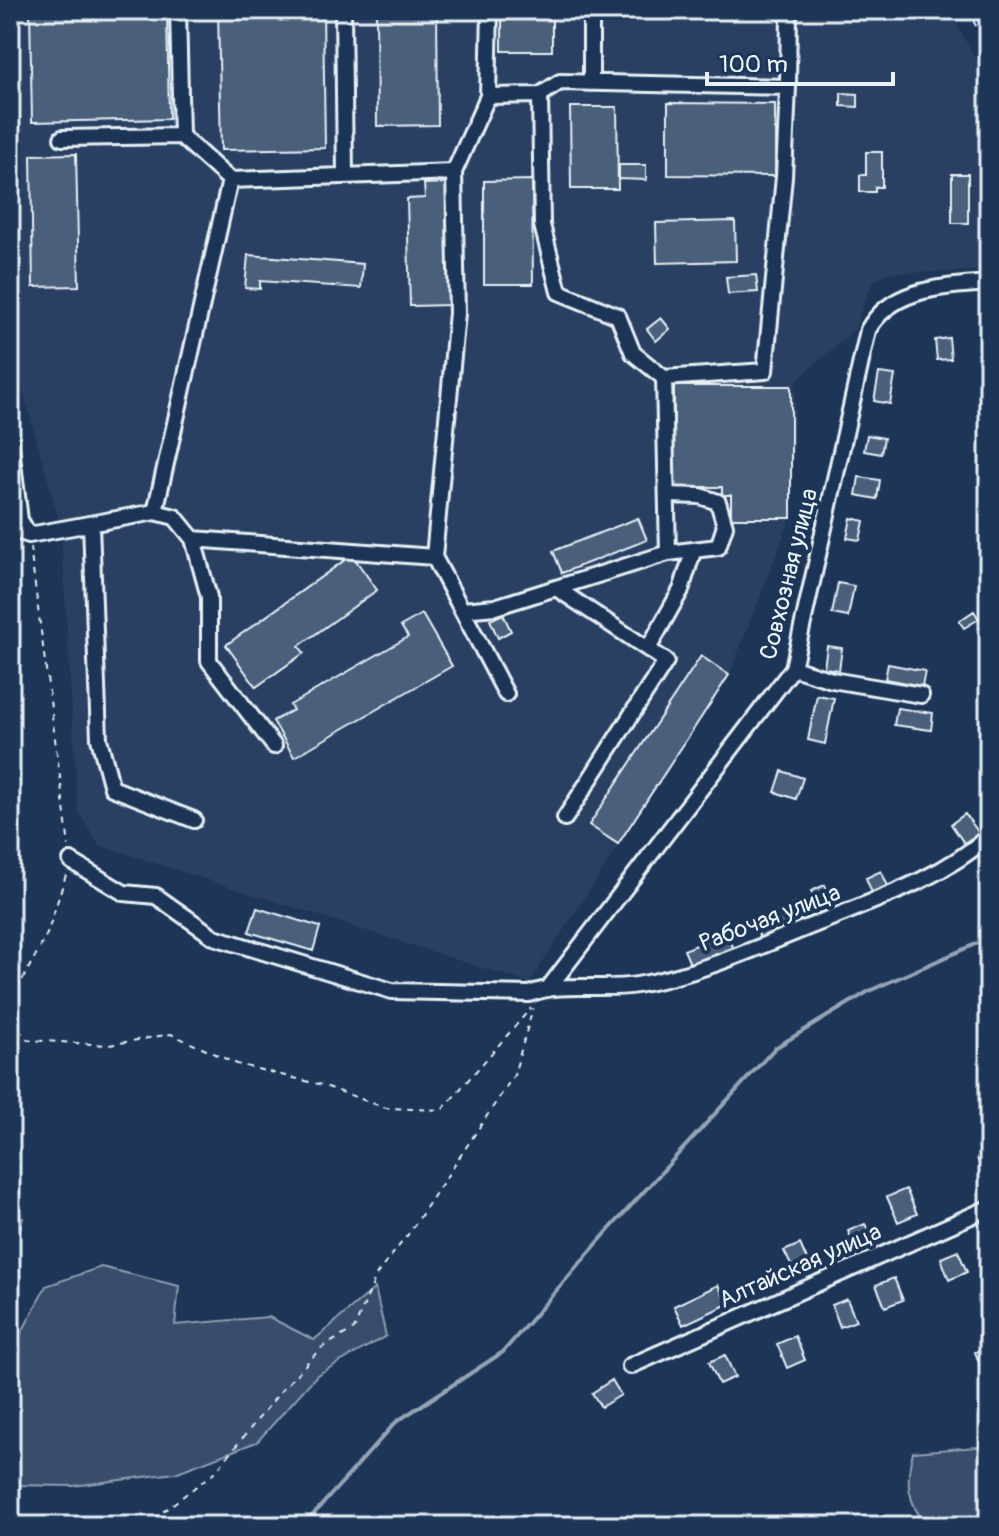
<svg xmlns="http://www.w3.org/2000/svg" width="999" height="1536" viewBox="0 0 999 1536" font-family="Pangolin,sans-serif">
	<rect width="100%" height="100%" fill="#1d3557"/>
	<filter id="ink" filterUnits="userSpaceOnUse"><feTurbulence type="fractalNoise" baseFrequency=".0125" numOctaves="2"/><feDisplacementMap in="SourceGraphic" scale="16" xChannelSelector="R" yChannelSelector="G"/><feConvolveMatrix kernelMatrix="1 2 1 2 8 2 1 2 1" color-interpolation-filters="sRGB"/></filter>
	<g filter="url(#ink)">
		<path fill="#2a4162" d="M10 10H948L987 78 981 271 888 273 872 282 854 330 796 381 791 517 728 678 529 983 99 845 78 812 61 529 10 343Z"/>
		<path fill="#374d6c" stroke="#909fb2" stroke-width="2" d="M10 1216 23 1218 10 1266Z
			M101 1267 179 1286 175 1325 269 1317 314 1340 375 1288 386 1336 317 1375 257 1442 175 1473 73 1486 10 1485V1355L46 1286Z
			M989 1446V1526H928C907 1504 905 1480 913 1452Z"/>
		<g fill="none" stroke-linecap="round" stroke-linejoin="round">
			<path stroke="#95a4b5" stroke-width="4" d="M303 1526 396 1422 503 1352 607 1232 775 1048 869 991 989 938"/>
		</g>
		<path fill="#495e7a" stroke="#e8f1f8" stroke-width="2" d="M30 10H167L169 119 32 122Z
			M218 10H323L325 148 221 150Z
			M376 10H437L438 125 377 126Z
			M502 10H552V51H502Z
			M841 93 858 94V107L841 106Z
			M668 103 775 104V176L668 175Z
			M570 107H617L618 189H571Z
			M866 152H882V187H875V192H860V175H866Z
			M76 154 79 286 33 287 31 155Z
			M619 165H646V180L619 179Z
			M952 174H968V223H952Z
			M532 180 533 284H484V181Z
			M446 183 450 305 410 306 407 199 425 198 424 184Z
			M735 221 736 261 657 263 656 223Z
			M248 255 363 264 361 288 260 281V289L245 288Z
			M756 275 758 292 728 294 726 277Z
			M661 318 670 329 656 341 647 329Z
			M949 338 951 359 937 360 935 340Z
			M879 373 895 375 890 404 874 401Z
			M674 386H791V518H731V495H722V487H674Z
			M867 435 884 438 881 454 864 451Z
			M859 477 880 480 877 499 856 495Z
			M638 518 647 540 562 573 553 551Z
			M851 518 864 521 860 540 847 538Z
			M352 555 377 590 299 646 304 653 256 687 226 645Z
			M985 556 989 557V573L983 572Z
			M838 583 854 586 848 617 832 614Z
			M974 611 979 619 964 628 959 621Z
			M422 614 452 666 294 757 273 721 293 710 290 705 408 637 401 626Z
			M503 614 511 631 498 638 490 620Z
			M827 646 842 648 839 670 824 668Z
			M701 656 729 675 618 844 589 825Z
			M888 664 925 671 922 686 885 679Z
			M817 695 834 698 825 744 808 740Z
			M897 708 933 713 931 730 894 725Z
			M782 771 803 778 796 799 775 792Z
			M965 814 979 833 964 843 951 824Z
			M881 871 888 886 872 893 866 878Z
			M825 885 834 906 820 913 811 891Z
			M795 904 802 919 760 938 753 923Z
			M257 908 320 927 313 951 249 932Z
			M727 933 734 949 691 966 684 950Z
			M989 1153V1182L988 1183 977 1158Z
			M906 1189 917 1214 898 1222 887 1197Z
			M865 1224 870 1234 853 1242 848 1231Z
			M800 1244 808 1262 793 1269 784 1251Z
			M958 1251 967 1272 949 1280 941 1258Z
			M894 1278 903 1300 885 1307 876 1285Z
			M718 1285 728 1304 683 1325 674 1306Z
			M847 1299 856 1321 840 1327 832 1305Z
			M795 1336 805 1360 787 1368 777 1344Z
			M989 1346V1367L982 1370 975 1352Z
			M725 1355 735 1377 719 1384 709 1362Z
			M612 1380 621 1395 601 1407 592 1393Z"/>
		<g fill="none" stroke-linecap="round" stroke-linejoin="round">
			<defs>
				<path id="minor" d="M178 10 181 136
					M343 10 345 176
					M490 10 488 96 540 95 560 82 788 87 789 10
					M591 83V10
					M540 95 542 225 559 292 618 316 633 353 664 378 765 371 784 177 788 87
					M62 138 181 136 230 180
					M454 172 457 313 434 557 506 694
					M10 439 20 520 29 535
					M667 495 700 496 718 502 725 526 718 547 668 553
					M155 512 175 517 193 539 209 597V661L274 746
					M91 524 99 739 112 788 194 820
					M10 529 29 535 155 512 230 180 454 172 488 96
					M193 539 434 557
					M556 588 666 661 565 818
					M462 610 495 607 668 553 664 378
					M648 649 681 590 693 552
					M793 668 832 680 921 695
					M71 861 124 893 156 896 214 937 392 991 529 994C562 981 601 991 637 985 700 974 758 947 816 924 877 899 939 880 989 836
					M550 986 793 668 868 330C892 287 944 287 989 283
					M630 1366 989 1208"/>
			</defs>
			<use href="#minor" stroke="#e8f1f8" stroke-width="20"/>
			<path stroke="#e8f1f8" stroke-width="2" stroke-dasharray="6 6" stroke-linecap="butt" d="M968 10 989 52
				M987 270 989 252
				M30 547 69 846
				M66 875 47 934 17 990 11 1021 28 1040 109 1045 171 1034 237 1064 322 1085 386 1108 442 1110 531 1008
				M144 1526 215 1472 280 1392 321 1348 354 1329 377 1274 410 1232 514 1075 533 1008"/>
			<use href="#minor" stroke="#1d3557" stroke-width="14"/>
		</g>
	</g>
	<g text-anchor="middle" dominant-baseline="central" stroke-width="8" stroke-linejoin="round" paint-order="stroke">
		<g font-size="24" fill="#e8f1f8" stroke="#1d3557">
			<text transform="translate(789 574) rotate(-76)">Совхозная улица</text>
			<text transform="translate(770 918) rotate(-21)">Рабочая улица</text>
			<text transform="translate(800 1266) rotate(-24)">Алтайская улица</text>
		</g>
	</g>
	<rect width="999" height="1536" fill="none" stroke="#1d3557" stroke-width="40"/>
	<rect x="20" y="20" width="959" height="1496" fill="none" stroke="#e8f1f8" stroke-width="3" filter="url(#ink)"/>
	<path d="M707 72v12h186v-12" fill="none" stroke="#e8f1f8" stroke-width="4"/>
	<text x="719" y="72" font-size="24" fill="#e8f1f8" stroke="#1d3557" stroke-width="6" paint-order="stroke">100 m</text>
</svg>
